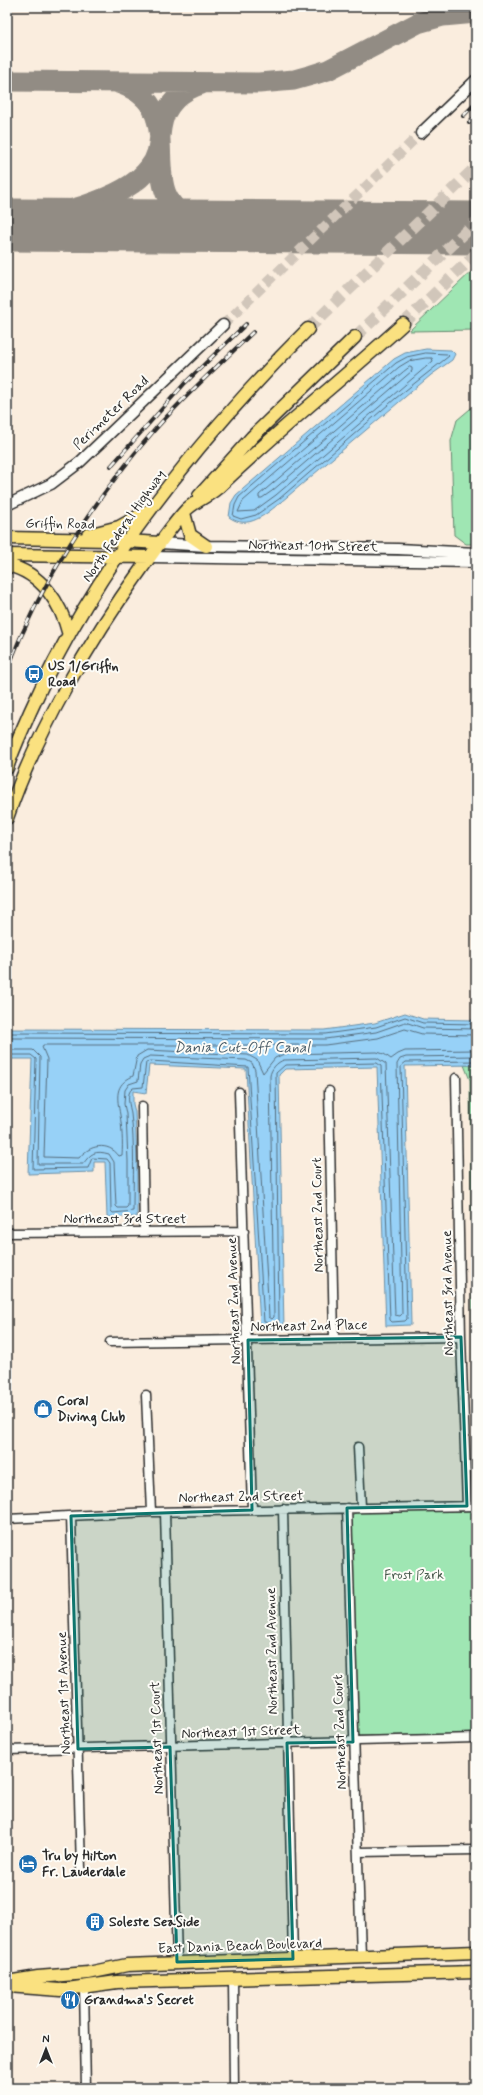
<svg xmlns="http://www.w3.org/2000/svg" width="483" height="2095" viewBox="0 0 483 2095" font-family="Mynerve,sans-serif">
	<rect width="100%" height="100%" fill="#faedde"/>
	<filter id="ink" filterUnits="userSpaceOnUse"><feTurbulence type="fractalNoise" baseFrequency=".025" numOctaves="2"/><feDisplacementMap in="SourceGraphic" scale="8" xChannelSelector="R" yChannelSelector="G"/><feConvolveMatrix kernelMatrix="1 2 1 2 8 2 1 2 1" color-interpolation-filters="sRGB"/></filter>
	<g filter="url(#ink)">
		<path fill="#9fe6b3" stroke="#65886f" d="M476 267V330L409 331Z
			M476 404V544H466L454 535 451 441 457 420Z
			M464 1065H476V1491L474 1490 470 1080Z
			M476 1511V1734L357 1736 350 1520 352 1515 357 1512Z"/>
		<path fill="#97d1f7" stroke="#6c8fa5" d="M426 349 451 350 455 354 452 360 431 375 281 502C266 514 248 531 229 517L231 503 236 495 394 359 405 353Z
			M405 1013 423 1019 476 1020V1065L405 1066 411 1325 386 1326 377 1067 285 1069 279 1075 284 1329 260 1327 246 1069 149 1065 146 1093 133 1091V1104L135 1112 137 1161V1217H107L105 1162H94V1172L28 1174 32 1059H7V1029L324 1030 375 1023Z"/>
		<g fill="none" stroke-linecap="round" stroke-linejoin="round">
			<path stroke="#566d7d" stroke-width="1" d="M426 353 447 354 449 356 396 398 279 499 256 515 241 519 233 516 235 505 239 497 396 363 407 357Z
				M426 358H432L433 361 276 495 254 511 238 512 243 501 399 367 409 361Z
				M410 367 412 368V371L272 491 262 498H259V495L403 372Z
				M7 1033 325 1034 376 1027 405 1017 423 1023 476 1024
				M476 1035 422 1034 405 1029 378 1038 325 1045H43L42 1047 47 1059 44 1157 79 1158C89 1145 108 1141 119 1156L122 1155C123 1144 122 1127 120 1115 117 1097 114 1085 133 1076L137 1056 147 1050 248 1055 257 1060 263 1073 275 1058 284 1054 377 1052 384 1054 391 1059 398 1054 405 1051 476 1050
				M7 1038 325 1039 376 1032 405 1022 423 1028 476 1029
				M7 1050H33L40 1057 38 1164H83C91 1153 95 1150 109 1154L114 1162 116 1206 118 1208H126L128 1206V1161L126 1114 124 1104 125 1090 129 1084 138 1081 140 1064 143 1059 150 1056 246 1060 252 1063 255 1070 269 1317 272 1319 274 1317 270 1076C271 1069 277 1062 284 1060L377 1058 386 1064 395 1315 400 1316 402 1314 397 1064 400 1059 406 1057 476 1056
				M7 1055H31L36 1059 33 1169 88 1168 92 1158 107 1159 110 1163 111 1211 113 1213 133 1211C133 1179 135 1146 131 1114 130 1106 125 1093 133 1088L143 1087 146 1062 150 1061 248 1067 264 1322 277 1324 279 1322 276 1073 285 1065 377 1063 381 1066 390 1320 392 1322 405 1321 407 1319 401 1066 406 1062 476 1061"/>
			<path stroke="#928c84" stroke-width="21" d="M7 81 259 83 294 80 312 75 328 70 418 23 443 16 476 13
				M118 83C198 108 125 196 197 221 207 225 219 225 230 227
				M7 222C46 218 125 201 149 168 159 156 159 143 161 128 164 106 181 90 202 84"/>
			<path stroke="#928c84" stroke-width="53" d="M7 225 476 228"/>
			<path stroke="#d1c6ba" stroke-width="10" stroke-dasharray="10 5" stroke-linecap="butt" d="M223 325 421 133"/>
			<path stroke="#d1c6ba" stroke-width="12" stroke-dasharray="12 6" stroke-linecap="butt" d="M403 324 476 254
				M308 329 476 167
				M355 337 476 222"/>
			<defs>
				<path id="minor" d="M456 1078 461 1337 467 1506
					M329 1091 334 1339
					M239 1092 252 1510
					M142 1106 144 1231
					M7 1233 244 1231
					M110 1342 461 1337
					M146 1395 151 1512
					M358 1447 361 1507
					M347 1508 361 1956
					M283 1509 293 1959
					M165 1512 177 1962
					M71 1516 81 1869
					M7 1519 151 1512 476 1506
					M7 1750 476 1738
					M359 1852 476 1850
					M233 1979 234 2088
					M84 1987 86 2088"/>
				<path id="tertiary" d="M421 133 476 80
					M7 505 51 484 80 462 223 325
					M160 543 206 546 398 549 476 553
					M150 557 476 562"/>
				<path id="primary" d="M199 496 252 437 355 337
					M184 513 190 535 206 546
					M88 535 119 527 148 511
					M7 538 109 540 160 543
					M7 555 150 557
					M7 565C42 573 61 603 69 635
					M7 768C13 749 22 731 30 712 94 568 197 440 308 329
					M7 818C36 733 89 641 142 568 156 549 170 527 187 509 197 500 211 495 221 485 279 429 343 379 403 324
					M7 1982 38 1977 88 1973 127 1965 476 1952
					M8 1986 60 1990 117 1982 476 1972"/>
			</defs>
			<use href="#minor" stroke="#2b2b2b" stroke-width="11"/>
			<use href="#tertiary" stroke="#2b2b2b" stroke-width="13"/>
			<use href="#primary" stroke="#2b2b2b" stroke-width="15"/>
			<use href="#minor" stroke="#fdfcf7" stroke-width="8"/>
			<use href="#tertiary" stroke="#fdfcf7" stroke-width="10"/>
			<use href="#primary" stroke="#fae180" stroke-width="12"/>
			<defs>
				<path id="rail" d="M463 116 476 103
					M469 123 476 116
					M111 466 185 383 246 324
					M7 670C40 584 92 502 152 433 183 397 219 365 253 332"/>
			</defs>
			<use href="#rail" stroke="#2b2b2b" stroke-width="4"/>
			<use href="#rail" stroke="#fdfcf7" stroke-width="2.5" stroke-dasharray="8" stroke-linecap="butt"/>
		</g>
	</g>
	<path fill="#0f766e" fill-opacity="0.2" stroke="#0f766e" stroke-width="3" stroke-linejoin="round" d="M461 1337 467 1506 347 1508 353 1742 287 1743 293 1959 177 1962 170 1747 78 1749 71 1516 252 1510 248 1340Z"/>
	<defs>
		<symbol id="bus-disc" viewBox="-11 -11 22 22"><circle r="9.5" fill="#1f6fb2" stroke="#fdfcf7"/><path d="M-5-6H5V4H4V6H2V4H-2V6H-4V4H-5ZM-3.5-4V0h7V-4ZM-3.5 1.2v1.5H-2V1.2ZM2 1.2v1.5H3.5V1.2Z" fill="#fff"/></symbol>
		<symbol id="shop-disc" viewBox="-11 -11 22 22"><circle r="9.5" fill="#1f6fb2" stroke="#fdfcf7"/><path d="M-5-2.5h2.3a2.7 3.5 0 0 1 5.4 0H5L5.5 6h-11ZM-1.5-2.5h3a1.5 2.3 0 0 0-3 0Z" fill="#fff"/></symbol>
		<symbol id="hotel-disc" viewBox="-11 -11 22 22"><circle r="9.5" fill="#1f6fb2" stroke="#fdfcf7"/><path d="M-6-4.5h1.5V1H6V5H4.5V3h-9V5H-6ZM-4 0a1.8 1.8 0 1 1 3.6 0ZM.5 0V-2.5h3Q6-2.5 6 0Z" fill="#fff"/></symbol>
		<symbol id="building-disc" viewBox="-11 -11 22 22"><circle r="9.5" fill="#1f6fb2" stroke="#fdfcf7"/><path d="M-4-6H4V6H1V3H-1V6H-4ZM-2.5-4.3h1.7v1.8h-1.7ZM.8-4.3h1.7v1.8H.8ZM-2.5-1h1.7V.8h-1.7ZM.8-1h1.7V.8H.8Z" fill="#fff"/></symbol>
		<symbol id="restaurant-disc" viewBox="-11 -11 22 22"><circle r="9.5" fill="#1f6fb2" stroke="#fdfcf7"/><path d="M-5-6h1v4h1v-4h1v4h1v-4h1v5L-1.5 .5V6h-2V.5L-5-1ZM5-6V6H3V1.5H1.5Q1.5-4 5-6Z" fill="#fff"/></symbol>
	</defs>
	<g fill-rule="evenodd">
		<use href="#bus-disc" x="23" y="663" width="22" height="22"/>
		<use href="#shop-disc" x="32" y="1398" width="22" height="22"/>
		<use href="#hotel-disc" x="17" y="1853" width="22" height="22"/>
		<use href="#building-disc" x="84" y="1911" width="22" height="22"/>
		<use href="#restaurant-disc" x="59" y="1989" width="22" height="22"/>
	</g>
	<g text-anchor="middle" dominant-baseline="central" stroke-width="4" stroke-linejoin="round" paint-order="stroke">
		<g font-size="14" fill="#2b2b2b" stroke="#fdfcf7">
			<text transform="translate(111 413) rotate(-44)">Perimeter Road</text>
			<text transform="translate(60 524) rotate(1)">Griffin Road</text>
			<text transform="translate(124 526) rotate(-55)">North Federal Highway</text>
			<text transform="translate(313 546) rotate(1)">Northeast 10th Street</text>
			<text transform="translate(318 1215) rotate(-91)">Northeast 2nd Court</text>
			<text x="125" y="1219">Northeast 3rd Street</text>
			<text transform="translate(448 1293) rotate(-91)">Northeast 3rd Avenue</text>
			<text transform="translate(234 1301) rotate(-92)">Northeast 2nd Avenue</text>
			<text transform="translate(309 1326) rotate(-1)">Northeast 2nd Place</text>
			<text transform="translate(241 1497) rotate(-1)">Northeast 2nd Street</text>
			<text transform="translate(272 1651) rotate(-91)">Northeast 2nd Avenue</text>
			<text transform="translate(64 1693) rotate(-92)">Northeast 1st Avenue</text>
			<text transform="translate(241 1732) rotate(-2)">Northeast 1st Street</text>
			<text transform="translate(340 1732) rotate(-92)">Northeast 2nd Court</text>
			<text transform="translate(157 1738) rotate(-92)">Northeast 1st Court</text>
			<text transform="translate(240 1946) rotate(-2)">East Dania Beach Boulevard</text>
		</g>
		<g font-size="14" font-weight="bold" fill="#2b2b2b" stroke="#fdfcf7" text-anchor="start">
			<text x="48" y="666">US 1/Griffin<tspan x="48" dy="16">Road</tspan></text>
			<text x="57" y="1401">Coral<tspan x="57" dy="16">Diving Club</tspan></text>
			<text x="42" y="1856">Tru by Hilton<tspan x="42" dy="16">Fr. Lauderdale</tspan></text>
			<text x="109" y="1922">Soleste SeaSide</text>
			<text x="84" y="2000">Grandma's Secret</text>
		</g>
		<g font-size="14" fill="#485a4d" stroke="#fdfcf7">
			<text x="414" y="1575">Frost Park</text>
		</g>
		<g font-size="15" font-style="italic" fill="#4b5d68" stroke="#fdfcf7">
			<text x="242" y="1048">Dania Cut-Off Canal</text>
		</g>
	</g>
	<rect width="483" height="2095" fill="none" stroke="#fdfcf7" stroke-width="24"/>
	<rect x="12" y="12" width="459" height="2071" fill="none" stroke="#2b2b2b" stroke-width="1.5" filter="url(#ink)"/>
	<g transform="translate(46 2049)" stroke="#fdfcf7" stroke-width="3" paint-order="stroke">
	<path d="M0-3L7 15L0 10L-7 15Z" fill="#2b2b2b"/>
	<text y="-6" font-size="11" font-weight="bold" text-anchor="middle" fill="#2b2b2b">N</text>
	</g>
</svg>
